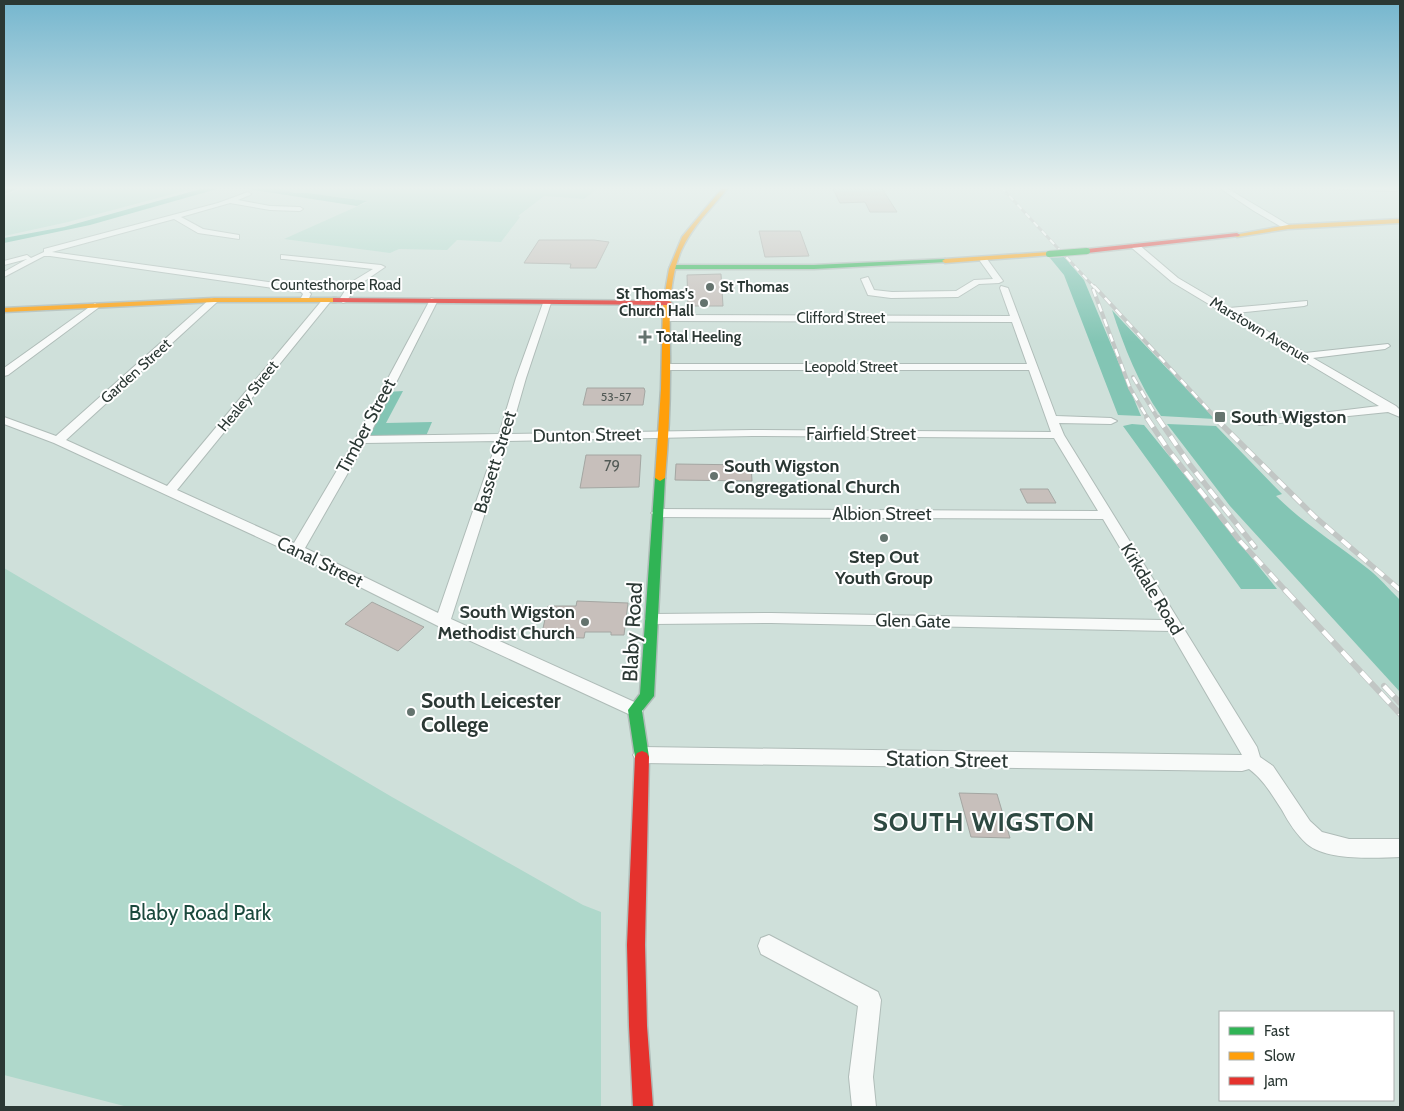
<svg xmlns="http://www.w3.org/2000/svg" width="1404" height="1111" viewBox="0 0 1404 1111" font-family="Cabin,sans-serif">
	<rect width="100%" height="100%" fill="#cfe0da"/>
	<path fill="#afd8cb" d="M22 187H189L195 188 68 222 4 236V195L18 191Z
		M272 187H599L584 199 544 196 518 216 520 217 501 242 457 240 447 250 399 249 390 253 284 239 367 202C336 193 302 198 272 187Z
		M4 568 392 797 583 905 601 912V1107H128L4 1075Z"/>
	<path fill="#83c5b4" d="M235 187H272L295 193H307L367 201 357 206Z
		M1064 257 1084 280 1141 416 1118 415 1064 275 1050 258Z
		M1112 310 1124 323 1215 419 1161 416C1139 385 1124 347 1112 310Z
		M403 391 386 423 432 422 426 436 361 437 387 392Z
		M1132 424 1144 425 1277 589H1241L1123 426Z
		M1167 424 1216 426 1282 494 1276 496C1303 523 1337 544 1367 568 1379 577 1389 589 1400 600V692L1230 506Z"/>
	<path fill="#6abaa6" d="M208 187H224L90 225 4 243V238L64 227Z"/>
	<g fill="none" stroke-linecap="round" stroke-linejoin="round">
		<path fill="#6abaa6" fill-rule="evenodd" d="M4 187H17L15 190 4 194Z"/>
	</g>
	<path fill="#c7bfbb" stroke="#a4a6a2" d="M832 187H881L897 212H870L865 202 840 203Z
		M759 231H800L809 256 765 257Z
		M539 240H594L609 242 596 268H570L571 264 524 263Z
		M721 274 723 306H688L687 275Z
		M587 388H644L645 391 643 405H583Z
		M586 455H641L639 487 580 488Z
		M676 464 751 465 752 481 675 480Z
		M1020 489H1048L1056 503H1027Z
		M577 601 628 603 624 635H611V632H585L584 638 541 637 548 606H576Z
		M372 602 424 627 398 651 345 624Z
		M959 793 997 794 1010 838 971 837Z"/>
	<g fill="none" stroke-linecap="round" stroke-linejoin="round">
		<defs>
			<path id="street" d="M1218 187H1225L1292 227 1285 229 1254 211Z
				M1335 187H1384L1399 189 1396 191 1338 189Z
				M248 192 251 194 250 195 238 200 270 206 300 207 303 209 300 211 270 210 230 203 181 217 203 229 239 235V239L198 233 174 219 52 252 304 287 311 294 307 302 300 300 303 294 301 292 50 256H44L4 277V272L27 259 4 265V261L27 255 31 258 44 252V249L218 203Z
				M1132 244H1138L1178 278 1229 308 1307 301V305L1304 306 1236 313 1305 353 1388 344 1390 346 1385 349 1313 358 1396 406 1400 410V417L1388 412 1259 425 1257 423 1259 421 1263 420 1379 406 1172 282 1132 248Z
				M281 255 381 265 385 267 356 287 346 302 343 303 339 300 350 283 373 269 284 259H281Z
				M981 259H987L1003 281 999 283 979 284 958 297 891 298 868 295 861 279 868 277 874 290 892 292 956 291 974 280 993 279 980 261Z
				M1001 286 1008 288 1056 416 1111 418 1117 421 1111 424 1059 423 1064 435 1257 747 1260 757 1273 766 1310 821 1322 832 1349 839H1400V857C1375 858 1327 861 1307 844 1296 834 1289 823 1282 810 1272 795 1264 780 1249 769L1242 771 642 763 636 760 633 755 636 750 642 747 1242 755 1170 631 771 623 653 624 648 623 645 619 648 615 653 614 771 613 1163 620 1103 519 657 517 651 513 657 509 1098 511 1054 438 752 436 508 441 451 619 641 705 643 710 641 715 635 717 438 626 292 553 54 443 4 424V417L56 436 211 298H217V302L66 440 167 486 324 298H330V302L177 490 294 543 355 440 431 298 438 300 369 436 499 434 516 378 543 303 547 300 551 303 526 378 510 434 752 430 1051 432 1029 370H667L662 367 667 364H1027L1012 322 667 321 662 318 667 315 1010 316 1000 288ZM497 441 438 613 305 548 365 443Z
				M95 303 99 306 98 308 8 375 4 376V368Z
				M769 935 878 992 881 1000 873 1077 876 1107H852L849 1077 858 1006 761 954 758 946 761 938Z"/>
			<path id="fast" d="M945 259 948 261 947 262 814 269H673L670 267 673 265H814Z
				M660 475 665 478 654 696 642 711 649 757 647 761 642 763 637 761 635 757 628 710 640 694 655 478Z"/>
			<path id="slow" d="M723 187H729C712 208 692 226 681 251 665 289 671 335 670 375 670 410 668 444 665 478L660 481 655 478 661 389 663 304 669 269 682 237Z
				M1400 219V223L1288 229 1237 237 1234 235 1288 225Z
				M1049 252 1052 254 1051 255 945 263 942 261 945 259Z
				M214 298H336L340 300 336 302H214L4 312V308Z"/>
			<path id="jam" d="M1237 233 1240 235 1239 236 1087 253 1084 251 1087 249Z
				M333 298 668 301 672 303 668 305 336 302H333Z
				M642 751 647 753 649 757 645 945 647 1026 653 1107H633L629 1026 627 945 635 757 637 753Z"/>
		</defs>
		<use href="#street" stroke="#afbcb8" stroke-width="2"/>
		<use href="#fast" stroke="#afbcb8" stroke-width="3"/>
		<use href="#slow" stroke="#afbcb8" stroke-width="3"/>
		<use href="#jam" stroke="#afbcb8" stroke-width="3"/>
		<use href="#street" fill="#f8faf9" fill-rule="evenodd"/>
		<use href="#fast" fill="#30b455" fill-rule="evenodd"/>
		<use href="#slow" fill="#ff9f0a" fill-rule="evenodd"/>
		<use href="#jam" fill="#e5322d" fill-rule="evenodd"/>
		<defs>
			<path id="rail-far3" d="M1001 187 1095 288"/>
			<path id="rail-far2" d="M1094 286 1217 419
				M1093 289 1130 388 1148 419
				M1133 377 1158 419"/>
			<path id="rail-far1" d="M1147 418 1169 451 1240 541 1286 591
				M1158 418 1190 465 1255 547
				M1215 418 1314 516 1400 590"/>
			<path id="rail" d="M1285 590 1400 714
				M1384 686 1400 703"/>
		</defs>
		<use href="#rail-far3" stroke="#c1c6c4" stroke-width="3"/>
		<use href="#rail-far2" stroke="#c1c6c4" stroke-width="4"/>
		<use href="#rail-far1" stroke="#c1c6c4" stroke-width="5.5"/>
		<use href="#rail" stroke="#c1c6c4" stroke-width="6"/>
		<use href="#rail-far3" stroke="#fff" stroke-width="2" stroke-dasharray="6" stroke-linecap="butt"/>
		<use href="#rail-far2" stroke="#fff" stroke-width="2.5" stroke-dasharray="8" stroke-linecap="butt"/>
		<use href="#rail-far1" stroke="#fff" stroke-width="4" stroke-dasharray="11" stroke-linecap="butt"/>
		<use href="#rail" stroke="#fff" stroke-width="4.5" stroke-dasharray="14" stroke-linecap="butt"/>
		<defs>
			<path id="fast-bridge" d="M1049 254 1087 251"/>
		</defs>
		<use href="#fast-bridge" stroke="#afbcb8" stroke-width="8" stroke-linecap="butt"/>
		<use href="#fast-bridge" stroke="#30b455" stroke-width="6"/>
	</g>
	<linearGradient id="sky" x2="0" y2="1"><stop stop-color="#75b6ce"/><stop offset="0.55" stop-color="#e9f1ee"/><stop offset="1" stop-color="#e9f1ee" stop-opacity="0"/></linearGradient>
	<rect width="1404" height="342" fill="url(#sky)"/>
	<g fill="#64736e" stroke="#fff" stroke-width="2">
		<circle cx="710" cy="287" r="5"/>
		<circle cx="704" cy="303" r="5"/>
		<path d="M642.5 329.5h5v5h5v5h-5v5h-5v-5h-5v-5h5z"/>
		<rect x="1214" y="411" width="12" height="12" rx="2.5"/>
		<circle cx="714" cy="476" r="5"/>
		<circle cx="884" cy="538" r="5"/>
		<circle cx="585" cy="622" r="5"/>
		<circle cx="411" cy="712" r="5"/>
	</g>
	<g text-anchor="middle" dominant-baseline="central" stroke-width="4" stroke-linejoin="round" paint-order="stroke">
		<g font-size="12" fill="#525a56">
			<text x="616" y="396">53-57</text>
		</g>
		<g font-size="15" fill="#2b3834" stroke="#fff">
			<text x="336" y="285">Countesthorpe Road</text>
			<text x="841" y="318">Clifford Street</text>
			<text transform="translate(1260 330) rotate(31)">Marstown Avenue</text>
			<text x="851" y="367">Leopold Street</text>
			<text transform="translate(136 371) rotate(-42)">Garden Street</text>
			<text transform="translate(248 396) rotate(-51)">Healey Street</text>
		</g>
		<g font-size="15" font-weight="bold" fill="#2b3834" stroke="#fff" text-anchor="start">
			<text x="720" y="287">St Thomas</text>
			<text x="694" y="294" text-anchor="end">St Thomas's<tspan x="694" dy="17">Church Hall</tspan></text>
			<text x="656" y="337">Total Heeling</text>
		</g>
		<g font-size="15" fill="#525a56">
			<text x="612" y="466">79</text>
		</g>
		<g font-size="18" font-weight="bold" fill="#2b3834" stroke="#fff" text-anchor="start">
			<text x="1231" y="417">South Wigston</text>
			<text x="724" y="466">South Wigston<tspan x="724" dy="21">Congregational Church</tspan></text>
			<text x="884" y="557" text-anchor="middle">Step Out<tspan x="884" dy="21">Youth Group</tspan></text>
			<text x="575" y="612" text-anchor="end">South Wigston<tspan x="575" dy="21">Methodist Church</tspan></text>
		</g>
		<g font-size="18" fill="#2b3834" stroke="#fff">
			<text transform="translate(366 426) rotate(-62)">Timber Street</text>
			<text x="861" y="434">Fairfield Street</text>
			<text transform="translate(587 435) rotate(-1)">Dunton Street</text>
			<text transform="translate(495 462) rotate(-73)">Bassett Street</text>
			<text x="882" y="514">Albion Street</text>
			<text transform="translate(320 562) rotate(26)">Canal Street</text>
			<text transform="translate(1152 589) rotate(59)">Kirkdale Road</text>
			<text transform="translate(913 621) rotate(1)">Glen Gate</text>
		</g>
		<g font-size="21" fill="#2b3834" stroke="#fff">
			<text transform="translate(632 632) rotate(-87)">Blaby Road</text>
			<text transform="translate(947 759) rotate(1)">Station Street</text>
		</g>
		<g font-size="21" font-weight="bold" fill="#2b3834" stroke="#fff" text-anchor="start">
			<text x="421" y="700">South Leicester<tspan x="421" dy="24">College</tspan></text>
		</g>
		<g font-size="21" fill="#1b493d" stroke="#fff">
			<text x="200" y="912">Blaby Road Park</text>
		</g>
		<g font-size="26" font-weight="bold" letter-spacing="1" fill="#2d4941" stroke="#fff">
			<text x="984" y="822">SOUTH WIGSTON</text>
		</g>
	</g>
	<rect width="1404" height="1111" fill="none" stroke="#2b3834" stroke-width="10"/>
	<rect x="1219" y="1011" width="175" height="90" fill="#ffffff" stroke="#aaafae"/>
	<rect x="1229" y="1027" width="25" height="8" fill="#30b455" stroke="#aaafae"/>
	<text x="1264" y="1036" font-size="15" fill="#2b3834">Fast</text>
	<rect x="1229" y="1052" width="25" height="8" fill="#ff9f0a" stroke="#aaafae"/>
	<text x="1264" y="1061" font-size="15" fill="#2b3834">Slow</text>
	<rect x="1229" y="1077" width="25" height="8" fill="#e5322d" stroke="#aaafae"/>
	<text x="1264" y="1086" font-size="15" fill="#2b3834">Jam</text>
</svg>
